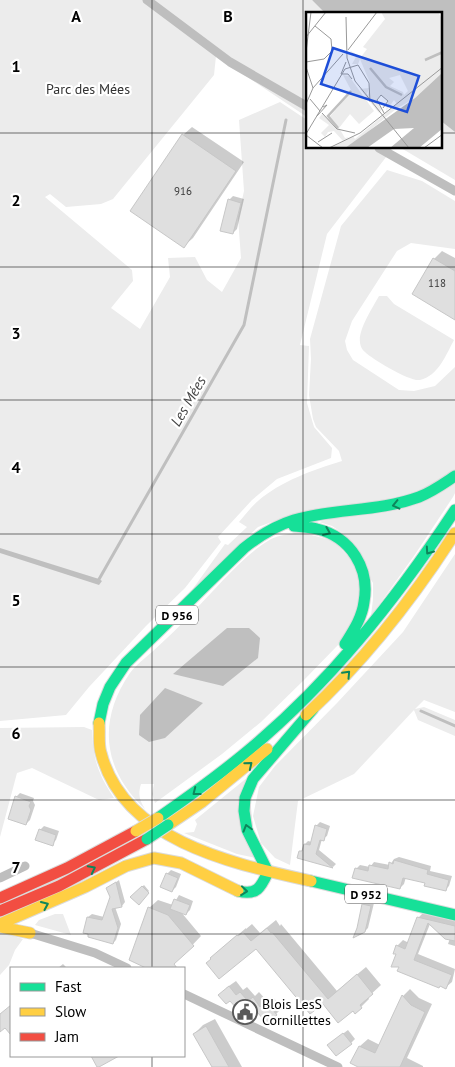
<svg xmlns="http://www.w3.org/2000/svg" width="455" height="1067" viewBox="0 0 455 1067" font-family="'PT Sans',sans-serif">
	<rect width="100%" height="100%" fill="#fff"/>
	<path fill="#ececec" d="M0 0H312L326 14H308L307 117 216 56 214 75 113 199 101 204 66 207 50 194 45 197 132 270 133 281 111 308 140 329 170 277 168 258 195 257 207 280 222 292 241 258 238 218 244 191 239 120 280 102 307 120 308 148H393L327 234 300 345 309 346 307 403 314 427 332 448 331 458 277 479 252 500 218 537 221 542 185 588 146 626 89 687 66 715 0 721Z
		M441 121 455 132V180L401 148H441Z
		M387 170 422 181 455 201V249L411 243 397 251 352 321 345 341 347 350 353 360 399 390 414 391 435 386 455 367V470L411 498 294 514 258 527 192 590 225 544 228 545 247 527 239 522C245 515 251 507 258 501 281 481 313 470 342 461L339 451 316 427 313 419 309 395 311 359 310 339 341 226Z
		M379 296H387L394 304 454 340C446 355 438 376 420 380 410 382 372 359 365 352 362 350 360 345 360 342 358 330 373 307 379 296Z
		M455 484V493L453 497 414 556 371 616 373 599V583L344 534 332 526 319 522Z
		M300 532 334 541 356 565 362 603 338 645 304 680 261 722 222 754 155 803 152 794 154 784H141C138 794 139 800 145 809 103 770 97 721 130 673 136 665 145 658 152 652 166 639 180 626 193 612 217 588 242 556 271 539 279 535 291 534 300 532Z
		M455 554V712L424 700 415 709 424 707 455 720V736L418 720 414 710 354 774 298 801 290 865 275 858 261 843 253 816 259 787 275 766 337 703 403 632Z
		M84 727 92 730C93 759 98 774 114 798L99 800 32 768 17 773 0 837V728Z
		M248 777 256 858 237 854 184 833 194 832 197 824 195 820Z
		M55 914H63L71 935 35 925 39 920Z
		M0 932 23 939 15 950 9 965 0 975Z"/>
	<path fill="#bfbfbf" d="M312 0H455V132L441 121V14H326Z
		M0 548 99 579 102 581 99 585 96 584 0 553Z
		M227 628H249L260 638 258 658 223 686 173 674Z
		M165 688 203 703 165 738 149 742 139 735 140 715Z"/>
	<path fill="#0003" d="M192 127 244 162 193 238 184 246 183 135Z
		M233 196 244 199 237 229 233 233 229 200Z
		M442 251 455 258V318L434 259Z
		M20 793 34 798 33 801 35 805 30 820 26 824 16 797Z
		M320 822 330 826 327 836 322 839 319 850 336 864 333 867 299 857 305 844 308 841 312 842 316 826Z
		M44 826 59 831 56 840 52 844 40 830Z
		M399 857 431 866 430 871 452 876 449 886 445 890 426 882 406 877 404 884 400 888 356 869 360 865 370 867 374 862 390 865 394 859Z
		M171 870 181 874 176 887 172 891 167 874Z
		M119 880 125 902 122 906 115 907 121 924 116 940 113 943 85 932 88 917 92 914 104 917 111 897 108 888Z
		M144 885 149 891 139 904 132 897Z
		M179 895 193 901 190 910 186 914 181 912 201 936 182 956 164 968H149L130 960 149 908 158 900 173 905Z
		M367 901 374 903 368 928 365 931 358 929 363 904Z
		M424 912 455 919V946L448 944 450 938 430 924 418 954 455 969 452 982 446 987 400 966 397 954V946L403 940 409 943 418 918Z
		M276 920 280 926 281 924 337 991 366 967 381 985 368 997 369 999 361 1007 353 1009 323 1002 256 947 211 958 246 928V929L252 924 260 933Z
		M63 964 67 968H58Z
		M236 981 243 990 247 987 255 996 259 992 266 1000 262 1003V1007L273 997 282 1008 276 1014 257 1009 226 988Z
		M410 989 419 998 432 1004 407 1058 423 1066V1067H361L352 1063 360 1046 368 1039 380 1045 403 996Z
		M215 1019 242 1067H213L194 1034 203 1025Z
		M348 1030 355 1039 351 1043 333 1041Z"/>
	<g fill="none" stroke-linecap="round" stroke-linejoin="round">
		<path stroke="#bfbfbf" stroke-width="3" d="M98 581 244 325 286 120
			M421 711 455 726"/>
	</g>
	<path fill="#dfdfdf" stroke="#c7c7c7" d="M182 134 236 171 184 248 130 211Z
		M228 199 241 203 233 234 220 231Z
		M433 258 455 271V320L412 294Z
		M15 796 31 802 29 806 31 810 26 825 8 819Z
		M315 825 327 829 324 841 320 840 316 854 333 868 297 858 299 851H302L304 844 310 845Z
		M39 829 56 835 53 846 35 840Z
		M394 860 428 870 427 874 449 880 446 891 424 886 425 883 403 878 400 889 352 878 355 868 368 871 369 865 388 869 389 862 393 864Z
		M166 873 178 878 172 892 160 887Z
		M116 882 122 907 112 909 118 928 113 944 88 937V934L83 933 87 917 102 920 110 897 106 888Z
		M142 886 149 893 139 905 130 897Z
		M174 899 190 905 186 915 170 909Z
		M362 904 371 906 365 932 353 938 357 928Z
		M148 907 168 915 194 946 174 964 177 968H146L129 960Z
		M417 917 455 926V941L445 939 428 923 414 960 452 975 446 989 440 986 439 988 397 971 399 967H391L396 954H393L396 945 405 949Z
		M267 928 271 933 272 932 328 999 357 974 373 994 360 1005 362 1008 355 1014 353 1011 338 1023 323 1004 310 1014 256 949 219 979 206 963 211 959 210 958 237 935 238 936 243 932 251 941Z
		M229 986 236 995 240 992 248 1001 253 997 260 1007 266 1002 277 1015 267 1023 256 1011 250 1015 243 1006 238 1010 230 1001 226 1004 218 995Z
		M402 995 411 1005 425 1012 400 1067H358L350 1063 359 1046 375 1053Z
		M11 1005V1035L5 1028 0 1032V1014Z
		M206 1026 229 1067H212L193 1034Z
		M343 1033 352 1044 336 1056 327 1045Z
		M91 1056H119L99 1067H97Z"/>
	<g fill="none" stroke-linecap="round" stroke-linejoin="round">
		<defs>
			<path id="fast" d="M294 526C302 527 310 527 317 529 351 537 370 569 364 602 362 618 353 631 345 644
				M99 723 103 704 110 687 126 663 244 548C259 536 275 526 294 520 335 508 378 512 419 497 432 492 443 484 455 476
				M158 818C187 798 216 777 244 754 328 685 395 601 455 510
				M311 881 455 915
				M238 891C257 896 261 887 268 872L247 830 244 811 245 798 253 779 313 709"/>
			<path id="slow" d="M306 715C364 661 412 600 455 533
				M99 723C100 733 98 744 101 753 124 842 235 864 311 881
				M168 825 202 802 267 749
				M0 924 85 887 126 866 154 858 181 863 238 891
				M0 927 30 933"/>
			<path id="jam" d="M0 898 67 868 136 831
				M0 911 59 886 147 839"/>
		</defs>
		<use href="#fast" stroke="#dbdbdb" stroke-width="13"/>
		<use href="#slow" stroke="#dbdbdb" stroke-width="13"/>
		<use href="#jam" stroke="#dbdbdb" stroke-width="13"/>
		<path stroke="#bebebe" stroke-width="9" d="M147 0 230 62 308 107
			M379 148 455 191
			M0 878 25 866
			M30 933 95 953 127 968
			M184 994 338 1067"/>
		<use href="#fast" stroke="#16e098" stroke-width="11"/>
		<use href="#slow" stroke="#ffcf43" stroke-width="11"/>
		<use href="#jam" stroke="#f24e42" stroke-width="11"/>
		<defs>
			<path id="fast-bridge" d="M147 839 168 825"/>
			<path id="slow-bridge" d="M136 831 158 818"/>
		</defs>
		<use href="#fast-bridge" stroke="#dbdbdb" stroke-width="13" stroke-linecap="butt"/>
		<use href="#slow-bridge" stroke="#dbdbdb" stroke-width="13" stroke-linecap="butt"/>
		<use href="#fast-bridge" stroke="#16e098" stroke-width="11"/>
		<use href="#slow-bridge" stroke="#ffcf43" stroke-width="11"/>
	</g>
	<defs><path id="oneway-chevron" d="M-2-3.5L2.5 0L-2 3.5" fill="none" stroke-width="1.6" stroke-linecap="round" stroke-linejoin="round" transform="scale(1.25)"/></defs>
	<g stroke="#0d865b">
		<use href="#oneway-chevron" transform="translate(396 505) rotate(167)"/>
		<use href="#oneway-chevron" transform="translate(327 532) rotate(23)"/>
		<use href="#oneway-chevron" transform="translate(429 551) rotate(125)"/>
		<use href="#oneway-chevron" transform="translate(347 674) rotate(-47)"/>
		<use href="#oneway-chevron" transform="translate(249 765) rotate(-39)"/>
		<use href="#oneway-chevron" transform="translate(196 792) rotate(142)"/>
		<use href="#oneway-chevron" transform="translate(247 828) rotate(-106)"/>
		<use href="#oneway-chevron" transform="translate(92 869) rotate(-27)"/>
		<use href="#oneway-chevron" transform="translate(244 891) rotate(6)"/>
		<use href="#oneway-chevron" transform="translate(45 905) rotate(-24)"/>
	</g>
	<path fill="none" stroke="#000" stroke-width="1" stroke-opacity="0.55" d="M152 0V968M303 0V1067M0 133H308M441 133H455M0 267H455M0 400H455M0 534H455M0 667H455M0 800H455M0 934H455M152 1056V1067"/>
	<defs>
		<symbol id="civic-ring" viewBox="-11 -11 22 22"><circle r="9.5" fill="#fff" stroke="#595959" stroke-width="1.5"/><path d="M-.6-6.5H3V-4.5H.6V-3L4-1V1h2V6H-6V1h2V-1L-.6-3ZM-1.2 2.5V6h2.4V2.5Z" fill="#595959"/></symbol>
	</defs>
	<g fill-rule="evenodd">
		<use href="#civic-ring" x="231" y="998" width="28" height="28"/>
	</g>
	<g text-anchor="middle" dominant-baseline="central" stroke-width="4.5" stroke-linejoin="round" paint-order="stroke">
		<g font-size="11" fill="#383838">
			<text x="183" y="191">916</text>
			<text x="437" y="283">118</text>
		</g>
		<g fill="#fff" stroke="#4c4c4c" stroke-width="1">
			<rect x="156" y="605.5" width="42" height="19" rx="4"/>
			<rect x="345" y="884.5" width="42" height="19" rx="4"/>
		</g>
		<g font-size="12" font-weight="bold" fill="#000">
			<text x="177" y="615">D 956</text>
			<text x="366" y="894">D 952</text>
		</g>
		<g font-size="14" fill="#333" stroke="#fff">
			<text x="88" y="89">Parc des Mées</text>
		</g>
		<g font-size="14" fill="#000" stroke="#fff" text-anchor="start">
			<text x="262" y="1004">Blois LesS<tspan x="262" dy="16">Cornillettes</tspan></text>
		</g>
		<g font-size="15" font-style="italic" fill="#444" stroke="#fff">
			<text transform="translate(188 401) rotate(-60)">Les Mées</text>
		</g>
	</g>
	<g transform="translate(306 12)">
		<rect width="136" height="136" fill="#fff"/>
		<path d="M75 0H132L136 7V61L109 86 90 97 52 128 39 136H25L47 124 49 127 91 92 88 88 80 99 82 89 75 83 71 87 76 97 73 101 54 77 63 76 61 82 62 83 64 71 54 47 52 52H46L50 45 43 38 55 45 61 37 57 35 79 7ZM94 63 102 79 98 83 97 80 84 74 88 70 83 66ZM37 63 43 64 68 99 53 112 44 102 33 116 39 126 43 125 37 129 28 119 22 120 19 125 15 121 23 113 13 106 16 102 22 107 42 83 22 105 45 78Z" fill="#ececec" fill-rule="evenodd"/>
		<path d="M136 61V117L113 136H84L108 116 88 117 61 136H39L109 86Z" fill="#bfbfbf"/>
		<path fill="none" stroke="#bfbfbf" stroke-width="2.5" d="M119 48 137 40M64 56 80 75 96 83M32 116 22 104 45 79"/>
		<path fill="none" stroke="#999" stroke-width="1" d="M40 5 41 46 49 69 103 136M0 25 20 0M42 38 71 0M0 40 5 0M0 50 18 47 26 39 25 27 9 14M40 50 35 62H42L46 67M52 53 63 71 64 90M0 55 7 76 0 92M7 76 37 42M4 87 14 99M77 96 82 89 75 83 71 88 78 101M16 101 31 117 49 121M11 104 21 93 17 95M0 122 39 57 52 53M0 123 17 136M12 130 26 121M23 136 54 121 137 55M118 136 137 122"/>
		<path fill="#1d4ed8" fill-opacity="0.15" stroke="#1d4ed8" stroke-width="2.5" d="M27 36 113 64 101 100 15 72Z"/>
		<rect width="136" height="136" fill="none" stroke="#000" stroke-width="2.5"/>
	</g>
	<g font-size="16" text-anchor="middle" font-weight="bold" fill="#000" stroke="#fff" stroke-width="4.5" stroke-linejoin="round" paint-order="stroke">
		<text x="76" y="22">A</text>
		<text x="228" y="22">B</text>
		<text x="16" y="72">1</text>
		<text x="16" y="206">2</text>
		<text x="16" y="339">3</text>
		<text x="16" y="473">4</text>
		<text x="16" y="606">5</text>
		<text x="16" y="739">6</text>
		<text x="16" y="873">7</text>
	</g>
	<rect x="10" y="967" width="175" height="90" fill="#ffffff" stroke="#999999"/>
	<rect x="20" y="983" width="25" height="8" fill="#16e098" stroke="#999999"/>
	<text x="55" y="992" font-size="15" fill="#000000">Fast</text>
	<rect x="20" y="1008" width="25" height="8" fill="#ffcf43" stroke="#999999"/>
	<text x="55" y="1017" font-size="15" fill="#000000">Slow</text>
	<rect x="20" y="1033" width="25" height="8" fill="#f24e42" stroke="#999999"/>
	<text x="55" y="1042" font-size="15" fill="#000000">Jam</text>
</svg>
